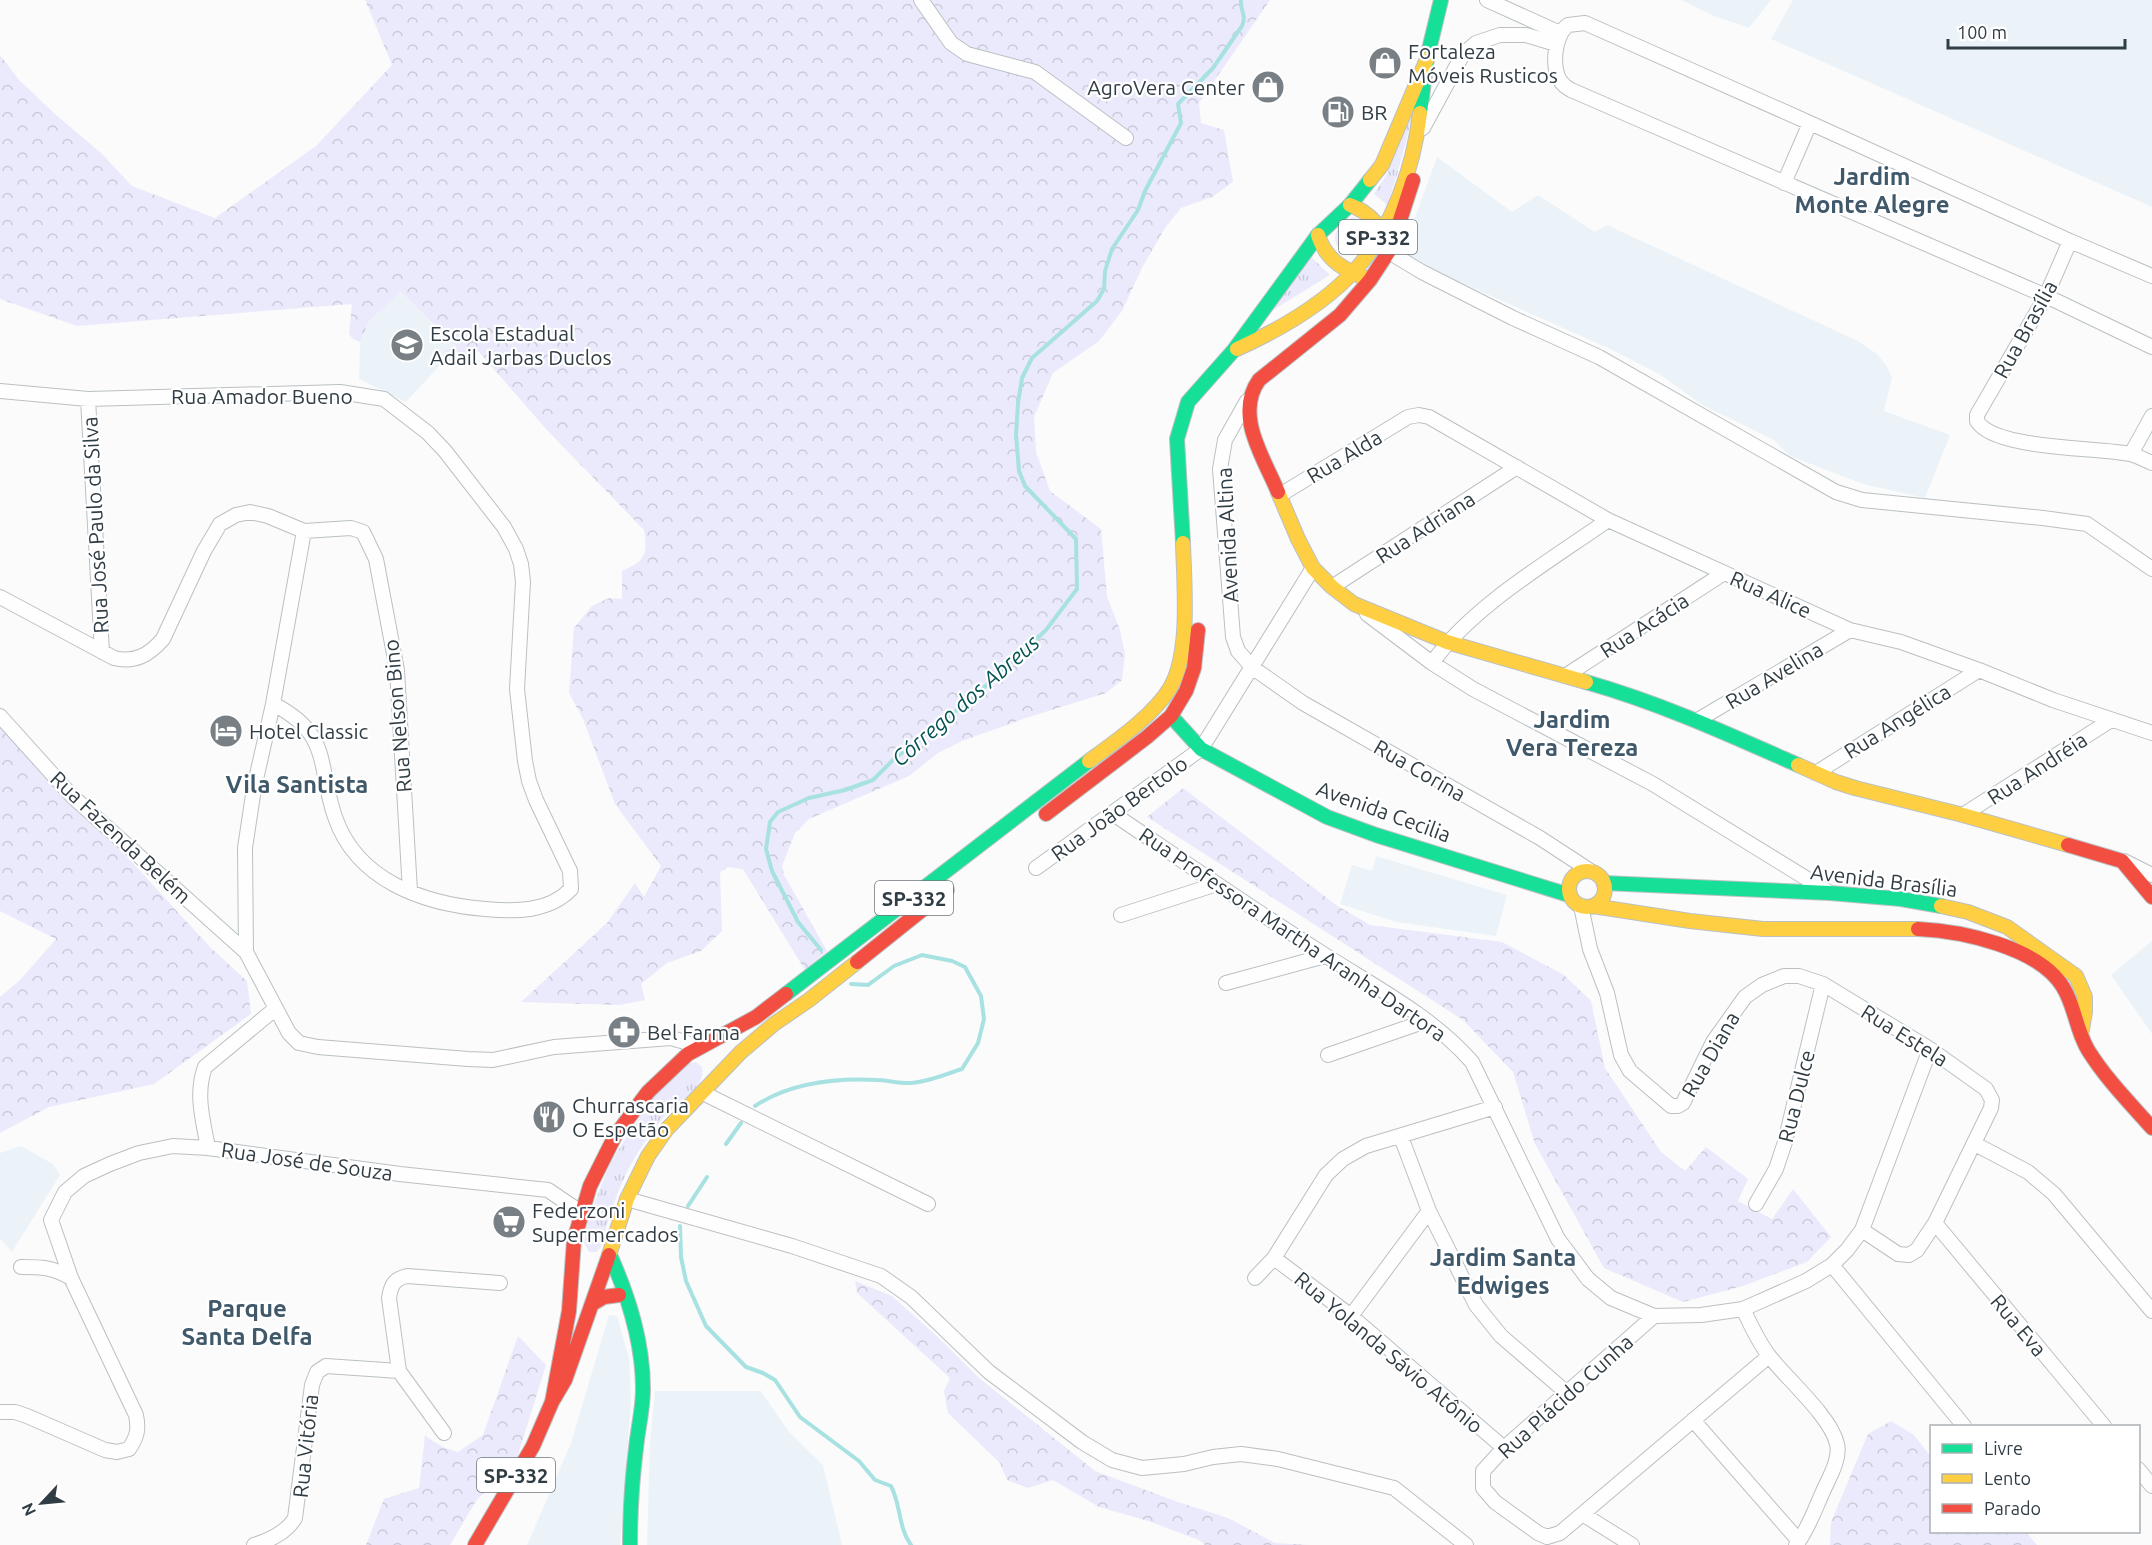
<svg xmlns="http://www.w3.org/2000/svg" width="2152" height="1545" viewBox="0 0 2152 1545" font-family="Ubuntu,sans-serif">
	<defs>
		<pattern id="grass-tufts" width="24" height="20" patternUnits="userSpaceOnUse" patternTransform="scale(1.5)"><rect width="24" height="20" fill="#eaeafc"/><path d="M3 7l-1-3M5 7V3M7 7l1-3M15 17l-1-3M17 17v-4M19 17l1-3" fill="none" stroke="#c9cad9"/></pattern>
		<pattern id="forest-crowns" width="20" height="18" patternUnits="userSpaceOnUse" patternTransform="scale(1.5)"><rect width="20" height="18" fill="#eaeafc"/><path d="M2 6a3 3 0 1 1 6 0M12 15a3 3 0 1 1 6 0" fill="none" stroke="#c9cad9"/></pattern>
	</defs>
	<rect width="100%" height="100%" fill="#fbfbfb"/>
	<path fill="#ebf3f9" d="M1681 0H1771L1749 28 1714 16Z
		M1793 0H2152V207L1771 39Z
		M1437 157 1512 212 1538 195 1595 232 1607 225 1860 342 1877 354 1886 365 1892 378 1884 411 1950 435 1925 498 1863 484 1790 456 1774 440 1704 406 1659 374 1608 348 1401 256Z
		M401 292 456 348 406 402 359 379 360 342 369 321Z
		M1376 856 1507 895 1496 936 1396 922 1340 904 1352 865 1372 871Z
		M2152 941V1034L2111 975Z
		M21 1146 53 1164 60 1175 12 1252 0 1239V1153Z
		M609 1315 617 1316 629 1358 631 1401 620 1545H527L571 1443Z
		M655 1391H761L789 1432 823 1465 842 1545H647L650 1443Z"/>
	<path fill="url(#grass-tufts)" d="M1415 107 1397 175 1387 205 1374 194 1388 172Z
		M1353 217 1365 222 1369 230C1363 243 1352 256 1337 246 1331 231 1340 224 1353 217Z
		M1311 257 1330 275 1273 310Z
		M696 1062 702 1067C707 1089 675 1103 662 1119 627 1162 615 1194 601 1247L596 1252H589L584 1243 587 1222 610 1163 650 1101 688 1064Z"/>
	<path fill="url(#forest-crowns)" d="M365 0H1270L1199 103 1201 123 1224 130 1233 182 1212 197 1181 208 1165 228 1143 266 1122 311 1099 341 1053 373 1034 417 1036 452 1050 491 1101 529 1107 597 1120 630 1125 654 1122 680 1106 693 1026 718 962 741 938 753 909 776 809 819 795 833 782 866 784 875 827 951 805 970 743 869 728 867 720 872 722 931 701 951 667 963 641 984 645 1000 620 1005 521 1002 607 923 635 883 644 897 661 866 615 804 583 719 569 693 574 628 592 606 609 598 622 599V571C645 561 648 555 644 530L546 429 479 352H469L459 362 448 361 444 355 446 350 456 347 401 292 369 321 360 342 353 339 349 334 352 304 77 326 0 299V55L19 80 55 114 101 153 132 186 215 218 316 146 392 65Z
		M0 719 210 947 247 981 251 1014 154 1084 49 1107 0 1133V997L20 980 56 939 0 911Z
		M1183 788 1336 905 1370 925 1502 942 1564 975 1591 1001 1605 1068 1661 1152 1685 1171 1706 1147 1748 1179 1738 1201 1772 1219 1793 1189 1831 1237 1807 1262 1743 1286 1683 1302 1604 1268 1535 1144 1513 1072 1463 1020 1147 817Z
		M855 1281 892 1296 940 1339 978 1377 1095 1471 1178 1502 1228 1518 1275 1543 1310 1545H1205L1199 1540 1148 1521 1099 1507 1053 1480 1028 1488 1007 1480 1000 1463 948 1413 944 1391 950 1378 857 1293Z
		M518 1336 546 1365 517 1458 476 1501 450 1545H366L384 1499 419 1488 425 1436 443 1447 458 1452 483 1435Z
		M1891 1421 1914 1435 1931 1457 1932 1532H2026L2037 1545H1830L1831 1522 1868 1434Z"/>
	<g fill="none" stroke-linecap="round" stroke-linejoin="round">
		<path stroke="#a7e1e1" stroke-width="4" d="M821 950 798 922 772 871 766 849 770 822 778 812 809 798 845 790 873 780 894 759 974 697 1046 630 1077 589 1076 539 1025 486 1019 471 1016 435 1018 403 1022 378 1032 358 1097 301 1104 289 1105 271 1112 249 1138 210 1145 191 1181 123 1178 104 1213 68 1242 26C1247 15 1240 11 1241 0
			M755 1106C790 1083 834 1078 876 1080 886 1080 897 1083 908 1083 926 1083 945 1074 962 1069L978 1043 984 1019 981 996 965 967 952 961 922 955 894 966 868 985 851 984
			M726 1144 741 1123
			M688 1206 707 1177
			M680 1226 681 1257 686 1281 706 1326 746 1367 763 1373 775 1380 800 1417 859 1461 875 1480 891 1486C901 1505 898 1527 911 1545"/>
		<defs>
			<path id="street" d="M921 0 951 43 967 54 1035 72 1126 138
				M1487 0 1560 33
				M1423 128 1463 54 1476 43 1500 35H1526L1556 44
				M1784 183 1810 123
				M2070 241 2046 296 1977 415V421C1994 450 2098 447 2130 454 2138 456 2145 460 2152 463
				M1391 248 1397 257 1422 272 1513 318 1599 357 1836 492 1862 500 2043 518 2087 524 2152 569
				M2152 276 2070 241 1810 123 1585 23 1568 25C1554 35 1550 72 1563 84 1565 87 1568 88 1571 90L2046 296 2152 347
				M0 391 88 399 340 392 384 399 428 433 445 451 504 527 516 549 521 564 523 582 517 689 525 761 529 781 536 800 570 871 571 889C549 912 515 912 485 909 424 904 357 881 335 817 317 765 332 734 273 704
				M88 399 102 652
				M1247 401 1225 440 1220 469 1233 637 1238 651 1253 668 1303 703 1540 838 1589 870
				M2131 454 2152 416
				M1280 495 1408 417 1419 415 1429 417 1608 520 1850 630 1901 642 1979 670 2053 700 2152 733
				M304 531 273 704 254 788 245 848 246 952 289 1033 299 1043 318 1047 468 1059 493 1060 554 1047 671 1038 685 1042 696 1048
				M1332 587 1517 467
				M0 597 114 658C135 663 149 655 163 639L204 551 220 524 236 515 250 512 268 516 304 531 351 528 363 532 376 559 397 670 410 891
				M1367 614 1432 663 1473 689 1653 784 1830 893
				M1432 663C1472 606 1550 561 1608 520
				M1565 676 1724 573
				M0 716 72 796 246 952
				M1698 720 1850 630
				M1816 773 1979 670
				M1112 813C1180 859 1248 906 1317 950 1369 984 1430 1014 1472 1062L1558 1239 1588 1279 1611 1298 1654 1316 1701 1315 1743 1309 1806 1281 1832 1265 1847 1250 1862 1230 1930 1049
				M1963 815 2111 720
				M2124 861 2152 875
				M1036 868 1201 749 1313 568
				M1581 906 1590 949 1607 993 1621 1055 1630 1071 1671 1106H1678L1683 1103 1713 1042 1745 997 1762 985 1784 976H1799L1823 984 1930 1049 1986 1089 1992 1100 1991 1108 1935 1223 1917 1250 1909 1255 1898 1254 1862 1230
				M1121 915 1217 884
				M1226 983 1325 956
				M1328 1055 1426 1021
				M703 1093 928 1204
				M1401 1137 1429 1211 1476 1305 1501 1336 1567 1393
				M1975 1144 2028 1172 2054 1194 2152 1311
				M208 1148C203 1120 195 1094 205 1067L275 1009
				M627 1199 792 1246 881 1276 911 1297 989 1372 1082 1442 1112 1460 1142 1468 1184 1464 1213 1457 1241 1454 1278 1459 1394 1488 1466 1545
				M1756 1204 1776 1169 1785 1142 1823 984
				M1935 1223 2104 1426
				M1274 1258 1351 1316 1504 1448
				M1832 1265 1964 1426
				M21 1267C42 1267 52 1267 71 1278
				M1255 1278 1274 1258 1326 1175 1343 1159 1366 1146 1495 1107
				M1743 1309C1751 1325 1758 1342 1770 1357 1788 1380 1831 1417 1837 1444 1841 1460 1827 1481 1821 1496 1814 1512 1807 1531 1796 1545
				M1351 1316 1429 1211
				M1654 1316 1504 1448 1483 1471V1488L1495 1502 1538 1533 1547 1537 1560 1533 1769 1356
				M0 1412H15L27 1416 105 1450 117 1452 129 1449C137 1437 139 1430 136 1415L71 1278 51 1220 65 1192 84 1176 110 1164 139 1153 173 1146 208 1148 400 1174 548 1190 582 1213
				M1693 1420 1799 1541
				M444 1433 399 1371 389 1298C391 1285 394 1279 407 1276L500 1283
				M2138 1469 2152 1486
				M1584 1515 1632 1545
				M254 1545C270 1540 286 1533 295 1518L312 1385 317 1372 326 1366 399 1371"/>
			<path id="fast" d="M1420 113 1427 58 1441 0
				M1183 543 1177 439 1188 402 1234 350 1318 235 1350 205 1370 180
				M1586 682C1660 703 1728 734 1798 765
				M1171 716 1201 749 1327 817 1376 835 1569 895
				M1604 883 1830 893 1901 899 1941 906
				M786 994 1089 761
				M610 1255C629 1298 643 1342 643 1389 643 1409 638 1428 636 1448 632 1480 630 1513 630 1545"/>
			<path id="slow" d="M1370 180 1382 165 1427 59
				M1350 205C1372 213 1381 228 1391 248
				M1318 235C1326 261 1346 271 1370 280
				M1237 349C1281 329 1325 304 1357 268 1393 227 1414 166 1420 113
				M1278 492 1298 539 1313 568 1332 587 1354 604 1447 642 1586 682
				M1089 761C1115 742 1154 715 1170 688 1191 653 1184 583 1183 543
				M1798 765 1836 782 1855 788 1963 815 2068 845
				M1569 889a18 18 0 1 1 36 0a18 18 0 1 1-36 0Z
				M1593 906 1690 921 1763 929H1918
				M1941 906 1968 912 2007 927 2076 976 2085 997V1012L2081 1035
				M609 1255 627 1199 648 1156 667 1129 741 1052 774 1024 809 1000 857 962"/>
			<path id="jam" d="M1278 492C1264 458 1234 415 1259 380L1340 315 1370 280 1391 248 1413 180
				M1046 814 1147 737 1171 716 1186 691 1194 668 1198 630
				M2068 845 2122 861 2152 897
				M1918 929C1961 931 2039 947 2063 987 2075 1006 2076 1030 2088 1050 2106 1079 2130 1103 2152 1128
				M857 962 947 890
				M592 1304 604 1297 619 1295
				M552 1402 569 1311 574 1240 590 1186 615 1136 648 1092 688 1054 756 1017 786 994
				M475 1545 533 1446 552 1402 565 1380 609 1255"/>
		</defs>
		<use href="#street" stroke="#bac0c3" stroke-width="16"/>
		<use href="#fast" stroke="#bac0c3" stroke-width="16"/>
		<use href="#slow" stroke="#bac0c3" stroke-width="16"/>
		<use href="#jam" stroke="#bac0c3" stroke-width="16"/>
		<use href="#street" stroke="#fefefe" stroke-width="14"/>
		<use href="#fast" stroke="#16e098" stroke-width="14"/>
		<use href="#slow" stroke="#ffcf43" stroke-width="14"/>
		<use href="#jam" stroke="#f24e42" stroke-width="14"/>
	</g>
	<defs>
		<symbol id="shop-disc" viewBox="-11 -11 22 22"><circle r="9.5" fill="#788085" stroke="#fff"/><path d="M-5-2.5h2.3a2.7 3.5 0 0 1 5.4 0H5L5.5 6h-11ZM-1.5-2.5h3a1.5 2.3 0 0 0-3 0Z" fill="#fff"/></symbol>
		<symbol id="fuel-disc" viewBox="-11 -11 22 22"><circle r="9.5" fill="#788085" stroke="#fff"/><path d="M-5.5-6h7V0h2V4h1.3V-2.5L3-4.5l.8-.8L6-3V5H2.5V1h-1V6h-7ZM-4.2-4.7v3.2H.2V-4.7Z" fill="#fff"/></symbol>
		<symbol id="school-disc" viewBox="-11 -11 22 22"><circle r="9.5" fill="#788085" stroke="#fff"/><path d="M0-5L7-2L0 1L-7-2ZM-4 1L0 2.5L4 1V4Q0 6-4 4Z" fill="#fff"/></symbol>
		<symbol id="hotel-disc" viewBox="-11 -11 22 22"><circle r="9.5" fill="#788085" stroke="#fff"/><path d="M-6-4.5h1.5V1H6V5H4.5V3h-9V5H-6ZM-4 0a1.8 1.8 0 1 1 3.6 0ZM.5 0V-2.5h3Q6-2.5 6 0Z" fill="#fff"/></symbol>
		<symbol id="pharmacy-disc" viewBox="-11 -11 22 22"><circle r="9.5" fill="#788085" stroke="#fff"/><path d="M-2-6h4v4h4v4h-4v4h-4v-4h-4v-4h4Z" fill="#fff"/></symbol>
		<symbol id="restaurant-disc" viewBox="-11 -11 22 22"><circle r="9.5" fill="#788085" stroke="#fff"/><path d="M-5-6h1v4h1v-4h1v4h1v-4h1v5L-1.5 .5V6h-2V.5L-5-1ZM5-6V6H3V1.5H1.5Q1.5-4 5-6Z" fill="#fff"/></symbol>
		<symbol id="supermarket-disc" viewBox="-11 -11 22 22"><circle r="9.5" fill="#788085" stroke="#fff"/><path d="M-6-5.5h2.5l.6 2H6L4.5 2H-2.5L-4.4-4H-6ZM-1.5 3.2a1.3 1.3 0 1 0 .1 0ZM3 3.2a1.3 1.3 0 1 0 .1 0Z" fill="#fff"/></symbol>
	</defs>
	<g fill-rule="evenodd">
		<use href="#shop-disc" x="1366" y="44" width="38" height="38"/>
		<use href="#shop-disc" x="1249" y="68" width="38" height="38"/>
		<use href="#fuel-disc" x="1319" y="93" width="38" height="38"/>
		<use href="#school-disc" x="388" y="326" width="38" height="38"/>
		<use href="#hotel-disc" x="207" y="712" width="38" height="38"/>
		<use href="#pharmacy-disc" x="605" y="1013" width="38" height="38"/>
		<use href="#restaurant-disc" x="530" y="1098" width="38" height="38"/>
		<use href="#supermarket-disc" x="490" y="1203" width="38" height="38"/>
	</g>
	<g text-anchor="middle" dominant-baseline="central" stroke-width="4.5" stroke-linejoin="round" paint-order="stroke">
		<g fill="#fff" stroke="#6f777d" stroke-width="1.5">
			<rect x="1339" y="220" width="78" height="34" rx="4.5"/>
			<rect x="875" y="881" width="78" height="34" rx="4.5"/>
			<rect x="477" y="1458" width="78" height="34" rx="4.5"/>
		</g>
		<g font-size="20" font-weight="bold" fill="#313d45">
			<text x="1378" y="237">SP-332</text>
			<text x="914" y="898">SP-332</text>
			<text x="516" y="1475">SP-332</text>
		</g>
		<g font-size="21" fill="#313d45" stroke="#fff" text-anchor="start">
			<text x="1408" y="51">Fortaleza<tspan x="1408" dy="24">Móveis Rusticos</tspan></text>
			<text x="1245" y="87" text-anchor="end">AgroVera Center</text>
			<text x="1361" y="112">BR</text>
			<text x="430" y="333">Escola Estadual<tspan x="430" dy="24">Adail Jarbas Duclos</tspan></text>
			<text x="249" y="731">Hotel Classic</text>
			<text x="647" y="1032">Bel Farma</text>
			<text x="572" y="1105">Churrascaria<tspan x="572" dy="24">O Espetão</tspan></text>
			<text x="532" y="1210">Federzoni<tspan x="532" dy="24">Supermercados</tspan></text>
		</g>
		<g font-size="21" fill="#313d45" stroke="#fff">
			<text transform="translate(2025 329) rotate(-61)">Rua Brasília</text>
			<text x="262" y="396">Rua Amador Bueno</text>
			<text transform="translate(1344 456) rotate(-31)">Rua Alda</text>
			<text transform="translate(95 525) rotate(-93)">Rua José Paulo da Silva</text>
			<text transform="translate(1425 527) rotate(-33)">Rua Adriana</text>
			<text transform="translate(1227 535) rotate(-93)">Avenida Altina</text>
			<text transform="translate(1771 594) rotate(24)">Rua Alice</text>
			<text transform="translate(1644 625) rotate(-33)">Rua Acácia</text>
			<text transform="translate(1774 675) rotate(-31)">Rua Avelina</text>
			<text transform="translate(397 716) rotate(-95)">Rua Nelson Bino</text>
			<text transform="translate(1897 721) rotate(-32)">Rua Angélica</text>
			<text transform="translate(2037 768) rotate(-33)">Rua Andréia</text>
			<text transform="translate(1420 770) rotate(30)">Rua Corina</text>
			<text transform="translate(1119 808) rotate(-36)">Rua João Bertolo</text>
			<text transform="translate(1384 811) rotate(20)">Avenida Cecilia</text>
			<text transform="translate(121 837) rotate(43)">Rua Fazenda Belém</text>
			<text transform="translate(1884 880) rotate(7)">Avenida Brasília</text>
			<text transform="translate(1293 934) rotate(34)">Rua Professora Martha Aranha Dartora</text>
			<text transform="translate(1905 1035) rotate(32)">Rua Estela</text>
			<text transform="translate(1710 1054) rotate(-60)">Rua Diana</text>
			<text transform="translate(1796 1096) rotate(-76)">Rua Dulce</text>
			<text transform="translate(307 1161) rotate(8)">Rua José de Souza</text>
			<text transform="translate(2019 1325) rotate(50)">Rua Eva</text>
			<text transform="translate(1389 1352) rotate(40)">Rua Yolanda Sávio Atônio</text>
			<text transform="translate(1565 1396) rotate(-42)">Rua Plácido Cunha</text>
			<text transform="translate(305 1446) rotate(-84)">Rua Vitória</text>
		</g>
		<g font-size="22" font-style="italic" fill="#055354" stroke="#fff">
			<text transform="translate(965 700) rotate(-41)">Córrego dos Abreus</text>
		</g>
		<g font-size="24" font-weight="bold" fill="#3f586a" stroke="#fff">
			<text x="1872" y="176">Jardim<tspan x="1872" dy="28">Monte Alegre</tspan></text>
			<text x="1572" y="719">Jardim<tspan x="1572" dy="28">Vera Tereza</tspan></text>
			<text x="297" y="784">Vila Santista</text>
			<text x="1503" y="1257">Jardim Santa<tspan x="1503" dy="28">Edwiges</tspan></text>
			<text x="247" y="1308">Parque<tspan x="247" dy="28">Santa Delfa</tspan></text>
		</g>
	</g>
	<rect x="1930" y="1425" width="210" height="108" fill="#ffffff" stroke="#adb1b5" stroke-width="1.5"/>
	<rect x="1942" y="1444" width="30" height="9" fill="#16e098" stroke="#adb1b5" stroke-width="1.5"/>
	<text x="1984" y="1455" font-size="18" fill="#313d45">Livre</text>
	<rect x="1942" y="1474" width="30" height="9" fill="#ffcf43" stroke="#adb1b5" stroke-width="1.5"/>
	<text x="1984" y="1485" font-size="18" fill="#313d45">Lento</text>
	<rect x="1942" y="1504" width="30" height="9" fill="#f24e42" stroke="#adb1b5" stroke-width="1.5"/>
	<text x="1984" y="1515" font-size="18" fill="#313d45">Parado</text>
	<g transform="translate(42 1503) rotate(244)" stroke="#ffffff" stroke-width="4.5" paint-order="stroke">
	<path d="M0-4.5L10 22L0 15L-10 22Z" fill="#313d45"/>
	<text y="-9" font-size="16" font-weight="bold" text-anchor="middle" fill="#313d45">N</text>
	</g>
	<path d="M1948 39v9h177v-9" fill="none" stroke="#313d45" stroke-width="3"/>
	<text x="1957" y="39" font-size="18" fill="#313d45" stroke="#ffffff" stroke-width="4.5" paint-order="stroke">100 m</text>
</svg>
